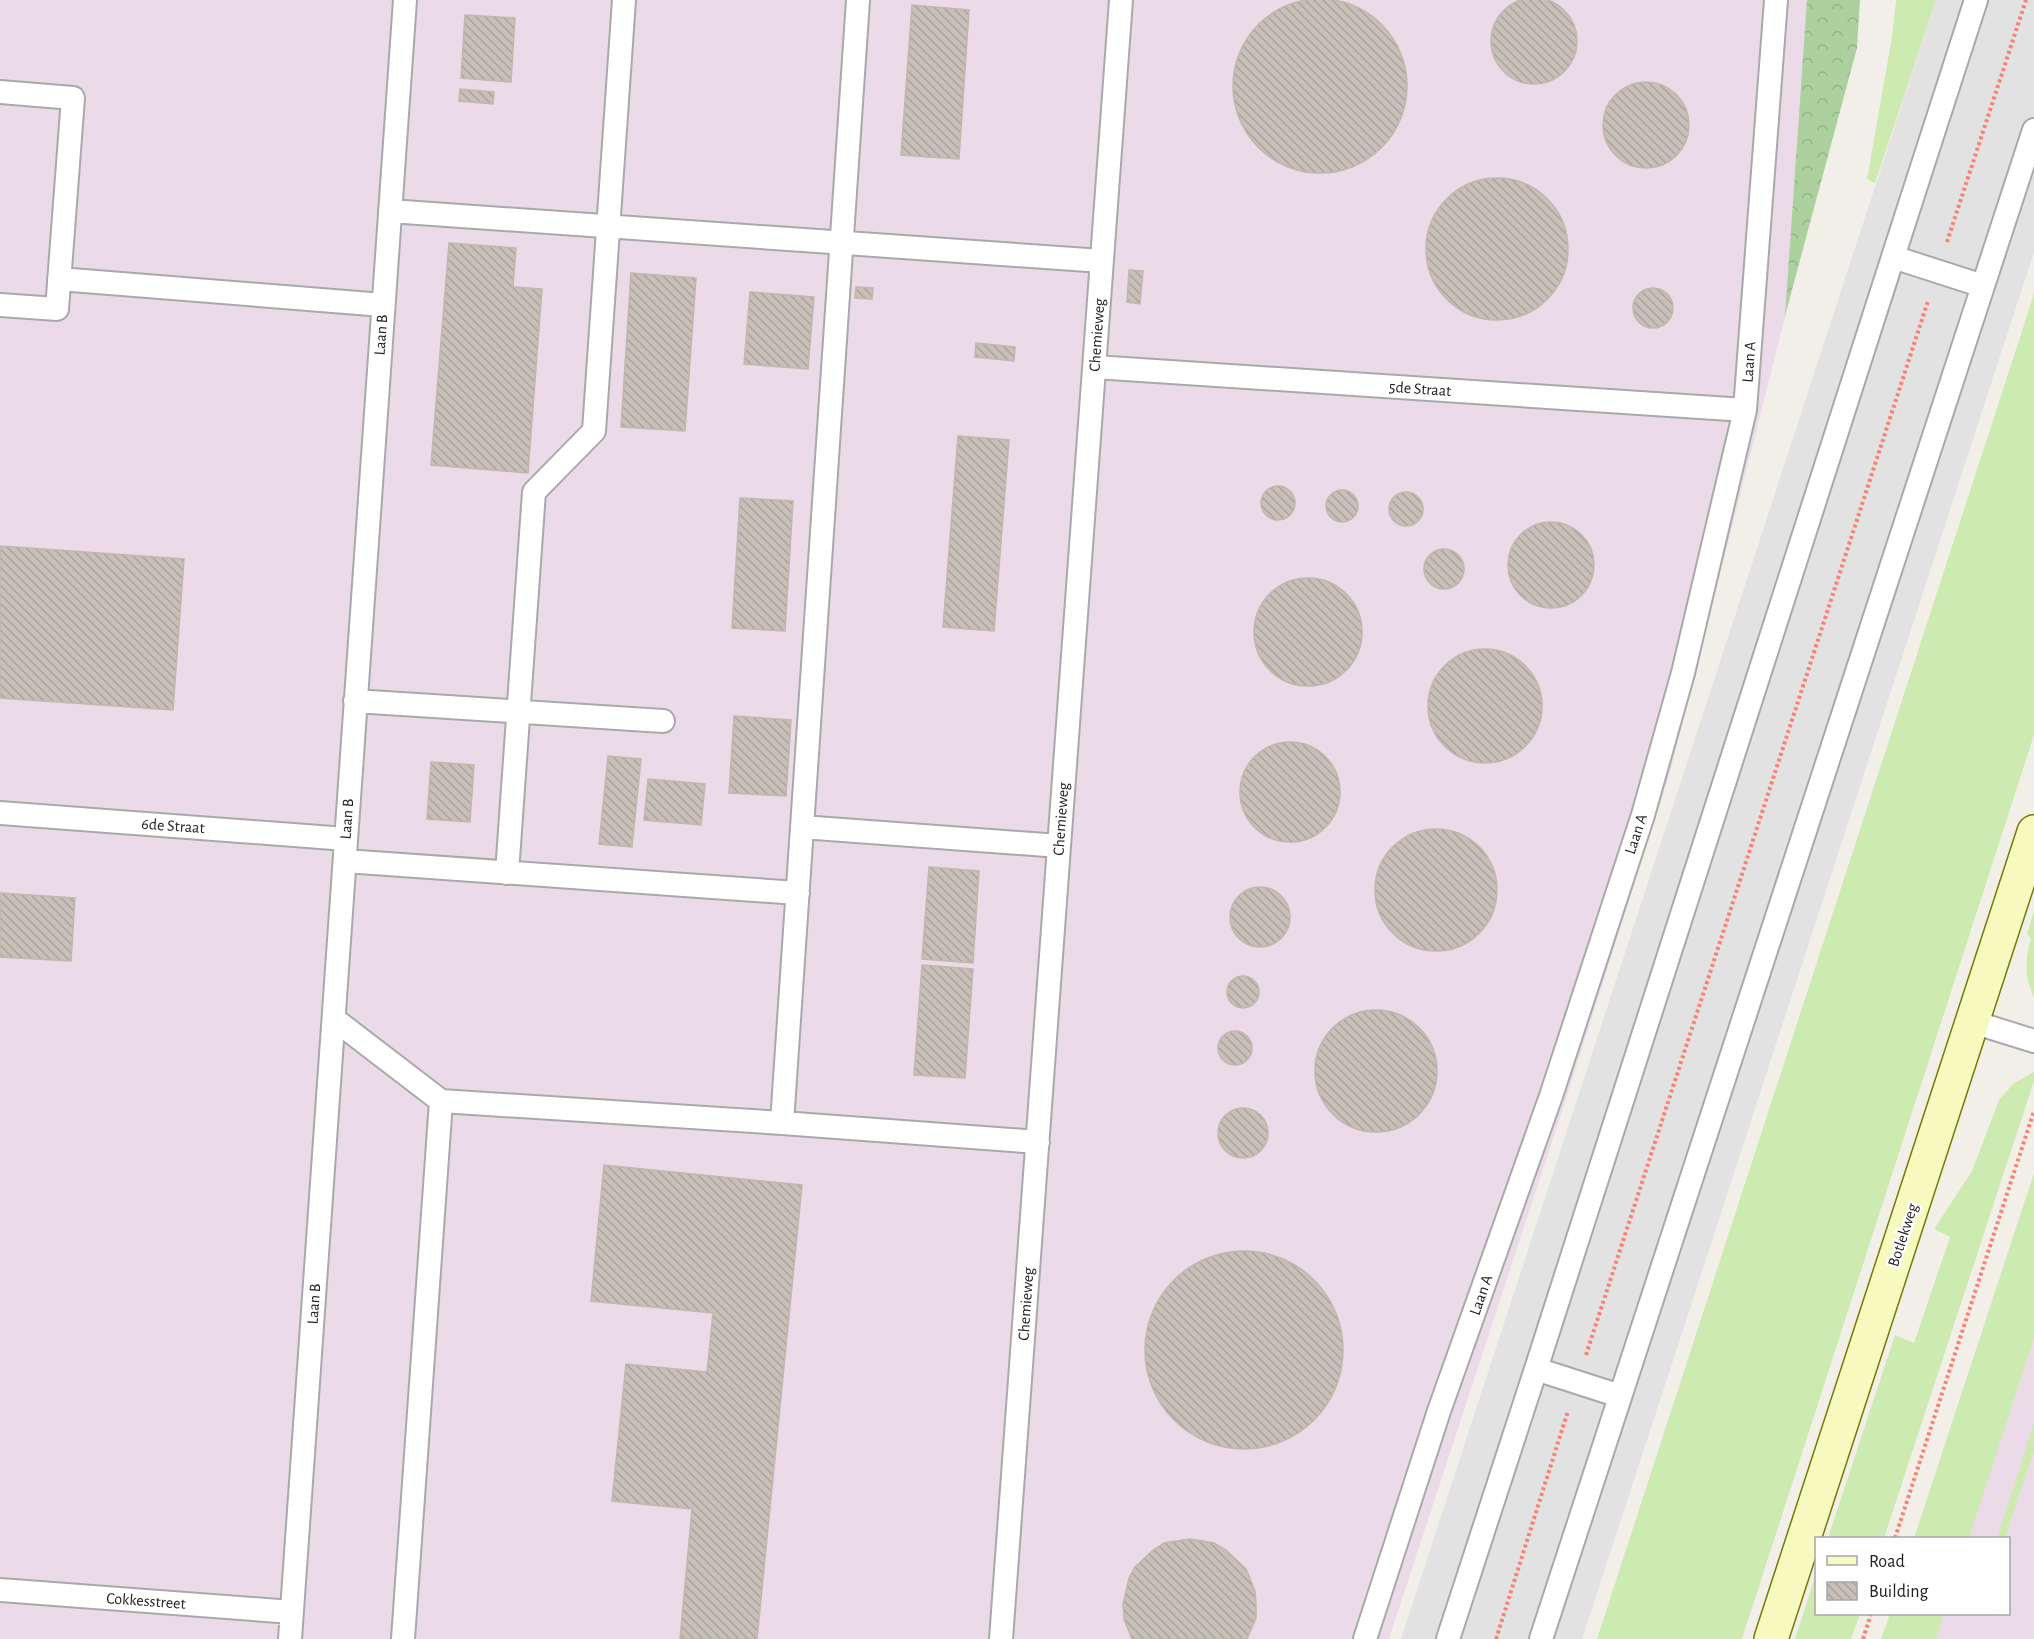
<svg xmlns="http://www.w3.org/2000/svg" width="2034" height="1639" viewBox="0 0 2034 1639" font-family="'Alegreya Sans',sans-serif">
	<defs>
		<pattern id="forest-crowns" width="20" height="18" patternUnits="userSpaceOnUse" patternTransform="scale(1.5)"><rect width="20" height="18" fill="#add19e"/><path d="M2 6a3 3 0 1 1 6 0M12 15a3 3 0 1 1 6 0" fill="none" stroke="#95b388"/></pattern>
		<pattern id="building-back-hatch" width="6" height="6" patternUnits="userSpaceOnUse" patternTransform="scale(1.5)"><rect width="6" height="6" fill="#c7bfb8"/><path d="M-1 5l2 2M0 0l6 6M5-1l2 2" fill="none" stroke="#aba49e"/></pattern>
	</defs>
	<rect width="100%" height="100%" fill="#f2efe9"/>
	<path fill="#ebdbe8" d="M0 0H1860L1804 242 1671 769 1566 1099 1389 1639H0Z
		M2034 1313V1639H1928L1937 1614H2008V1538H1961Z"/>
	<path fill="#cdebb0" d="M1896 0H1936L1875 183 1867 179 1892 37Z
		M2034 294V735L1742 1639H1597Z
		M2034 911V997C2024 977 2025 959 2031 938L2027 934Z
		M2034 1072V1081L1884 1538H1828L1895 1335 1914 1343 1950 1237 1934 1229 1972 1171 1999 1100 2013 1084Z
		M2034 1173V1338L1969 1538H1914Z
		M2034 1423V1451L2005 1538H1997Z
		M1816 1574V1614H1860L1851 1639H1795Z
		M1890 1614H1944L1936 1639H1881Z"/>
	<path fill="url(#forest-crowns)" d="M1807 0H1860L1857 48 1785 316Z"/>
	<path fill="#e2e2e2" d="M1936 0H2034V252L1667 1379 1582 1639H1401Z"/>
	<path fill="url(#building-back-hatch)" stroke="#c4b6ab" stroke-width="1.5" d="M1491 41a43 43 0 1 1 86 0a43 43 0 1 1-86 0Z
		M1233 86a87 87 0 1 1 174 0a87 87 0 1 1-174 0Z
		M912 5 969 10 959 159 901 155Z
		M465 15 515 18 511 82 461 78Z
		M1603 125a43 43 0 1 1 86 0a43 43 0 1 1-86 0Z
		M460 89 494 92 493 104 459 101Z
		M1426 249a71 71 0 1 1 142 0a71 71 0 1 1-142 0Z
		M449 243 516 248 513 287 542 289 528 473 431 465Z
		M1129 270 1143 271 1140 304 1127 302Z
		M631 273 696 278 685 431 621 427Z
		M856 287 873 288 872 299 855 298Z
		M1633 308a20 20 0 1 1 40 0a20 20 0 1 1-40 0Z
		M750 292 814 297 808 369 744 364Z
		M976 343 1015 347 1014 361 975 357Z
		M958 436 1009 440 994 631 943 627Z
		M1261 503a17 17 0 1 1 34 0a17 17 0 1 1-34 0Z
		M1326 506a16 16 0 1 1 32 0a16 16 0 1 1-32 0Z
		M1389 509a17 17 0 1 1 34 0a17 17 0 1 1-34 0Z
		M740 498 793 501 785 631 732 628Z
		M1508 565a43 43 0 1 1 86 0a43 43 0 1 1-86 0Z
		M0 546 184 559 173 710 0 698Z
		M1424 569a20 20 0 1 1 40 0a20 20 0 1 1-40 0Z
		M1254 632a54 54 0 1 1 108 0a54 54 0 1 1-108 0Z
		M1428 706a57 57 0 1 1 114 0a57 57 0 1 1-114 0Z
		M734 716 791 720 786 796 729 793Z
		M1240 792a50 50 0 1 1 100 0a50 50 0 1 1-100 0Z
		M608 756 641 759 632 847 599 844Z
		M431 762 474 765 470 822 427 819Z
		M648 779 705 784 701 825 644 820Z
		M1375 890a61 61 0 1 1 122 0a61 61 0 1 1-122 0Z
		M929 867 979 871 973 963 922 959Z
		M1230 917a30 30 0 1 1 60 0a30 30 0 1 1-60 0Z
		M0 893 75 898 71 961 0 957Z
		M922 965 973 969 965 1078 914 1075Z
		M1227 992a16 16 0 1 1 32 0a16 16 0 1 1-32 0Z
		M1315 1071a61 61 0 1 1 122 0a61 61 0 1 1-122 0Z
		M1218 1048a17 17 0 1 1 34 0a17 17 0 1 1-34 0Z
		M1218 1133a25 25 0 1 1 50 0a25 25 0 1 1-50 0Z
		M604 1165 802 1185 757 1639H680L692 1509 612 1501 626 1364 707 1372 713 1313 591 1301Z
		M1145 1350a99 99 0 1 1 198 0a99 99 0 1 1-198 0Z
		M1190 1539 1214 1543 1226 1550 1246 1569 1255 1591 1256 1604V1618L1247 1639H1132L1124 1619 1123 1604 1129 1578 1135 1567 1152 1551 1164 1543Z"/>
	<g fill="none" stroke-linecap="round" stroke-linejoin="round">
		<defs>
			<path id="service" d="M0 92 73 98 57 309 0 305
				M390 211 1102 261
				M1893 257 1976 0
				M59 279 383 305
				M1983 286 2034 130
				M1095 367 1745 410
				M355 701 663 721
				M0 813 346 839
				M802 827 1059 846
				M345 861 798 893
				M507 873 534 492 594 431 624 0
				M334 1019 441 1101 782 1123 1038 1142
				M1973 1022 2034 1041
				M782 1123 858 0
				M0 1590 292 1612
				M290 1639 405 0
				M403 1639 441 1101
				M1001 1639 1121 0
				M1365 1639 1439 1411 1551 1096 1643 815 1683 673 1745 410 1776 0
				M1448 1639 1536 1369
				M1541 1639 1983 286 1893 257 1536 1369 1620 1396"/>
			<path id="secondary" d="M1771 1639 2034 832"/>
		</defs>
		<use href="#service" stroke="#a9a9a9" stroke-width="26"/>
		<use href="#secondary" stroke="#707d05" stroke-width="36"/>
		<path stroke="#fa8072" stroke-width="4" stroke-dasharray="3 3" stroke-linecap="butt" d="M1947 242 2026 0
			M1586 1355 1928 301
			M1895 1538 2034 1111
			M1496 1639 1568 1411
			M1863 1639 1871 1614"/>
		<use href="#service" stroke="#fff" stroke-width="22"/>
		<use href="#secondary" stroke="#f7fabf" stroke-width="33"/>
	</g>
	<g text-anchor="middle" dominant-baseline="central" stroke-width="5" stroke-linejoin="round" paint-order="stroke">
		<g font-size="16" fill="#222" stroke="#fff">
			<text transform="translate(381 335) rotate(-86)">Laan B</text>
			<text transform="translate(1097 335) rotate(-86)">Chemieweg</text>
			<text transform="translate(1749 362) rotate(-86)">Laan A</text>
			<text transform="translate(1420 389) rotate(4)">5de Straat</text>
			<text transform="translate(347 819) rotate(-86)">Laan B</text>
			<text transform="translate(1061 819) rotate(-86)">Chemieweg</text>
			<text transform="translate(173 826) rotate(4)">6de Straat</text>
			<text transform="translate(1636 834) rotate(-72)">Laan A</text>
			<text transform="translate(1903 1235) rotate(-72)">Botlekweg</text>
			<text transform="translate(1481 1295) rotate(-71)">Laan A</text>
			<text transform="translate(314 1304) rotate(-86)">Laan B</text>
			<text transform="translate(1026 1304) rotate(-86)">Chemieweg</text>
			<text transform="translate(146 1601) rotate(4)">Cokkesstreet</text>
		</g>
	</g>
	<rect x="1815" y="1537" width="195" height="78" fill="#ffffff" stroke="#a7a7a7" stroke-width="1.5"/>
	<rect x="1827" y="1556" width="30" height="9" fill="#f7fabf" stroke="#a7a7a7" stroke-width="1.5"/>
	<text x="1869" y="1567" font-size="18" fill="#222222">Road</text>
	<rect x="1827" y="1582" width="30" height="18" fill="url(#building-back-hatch)" stroke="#a7a7a7" stroke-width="1.5"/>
	<text x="1869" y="1597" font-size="18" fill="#222222">Building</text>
</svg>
